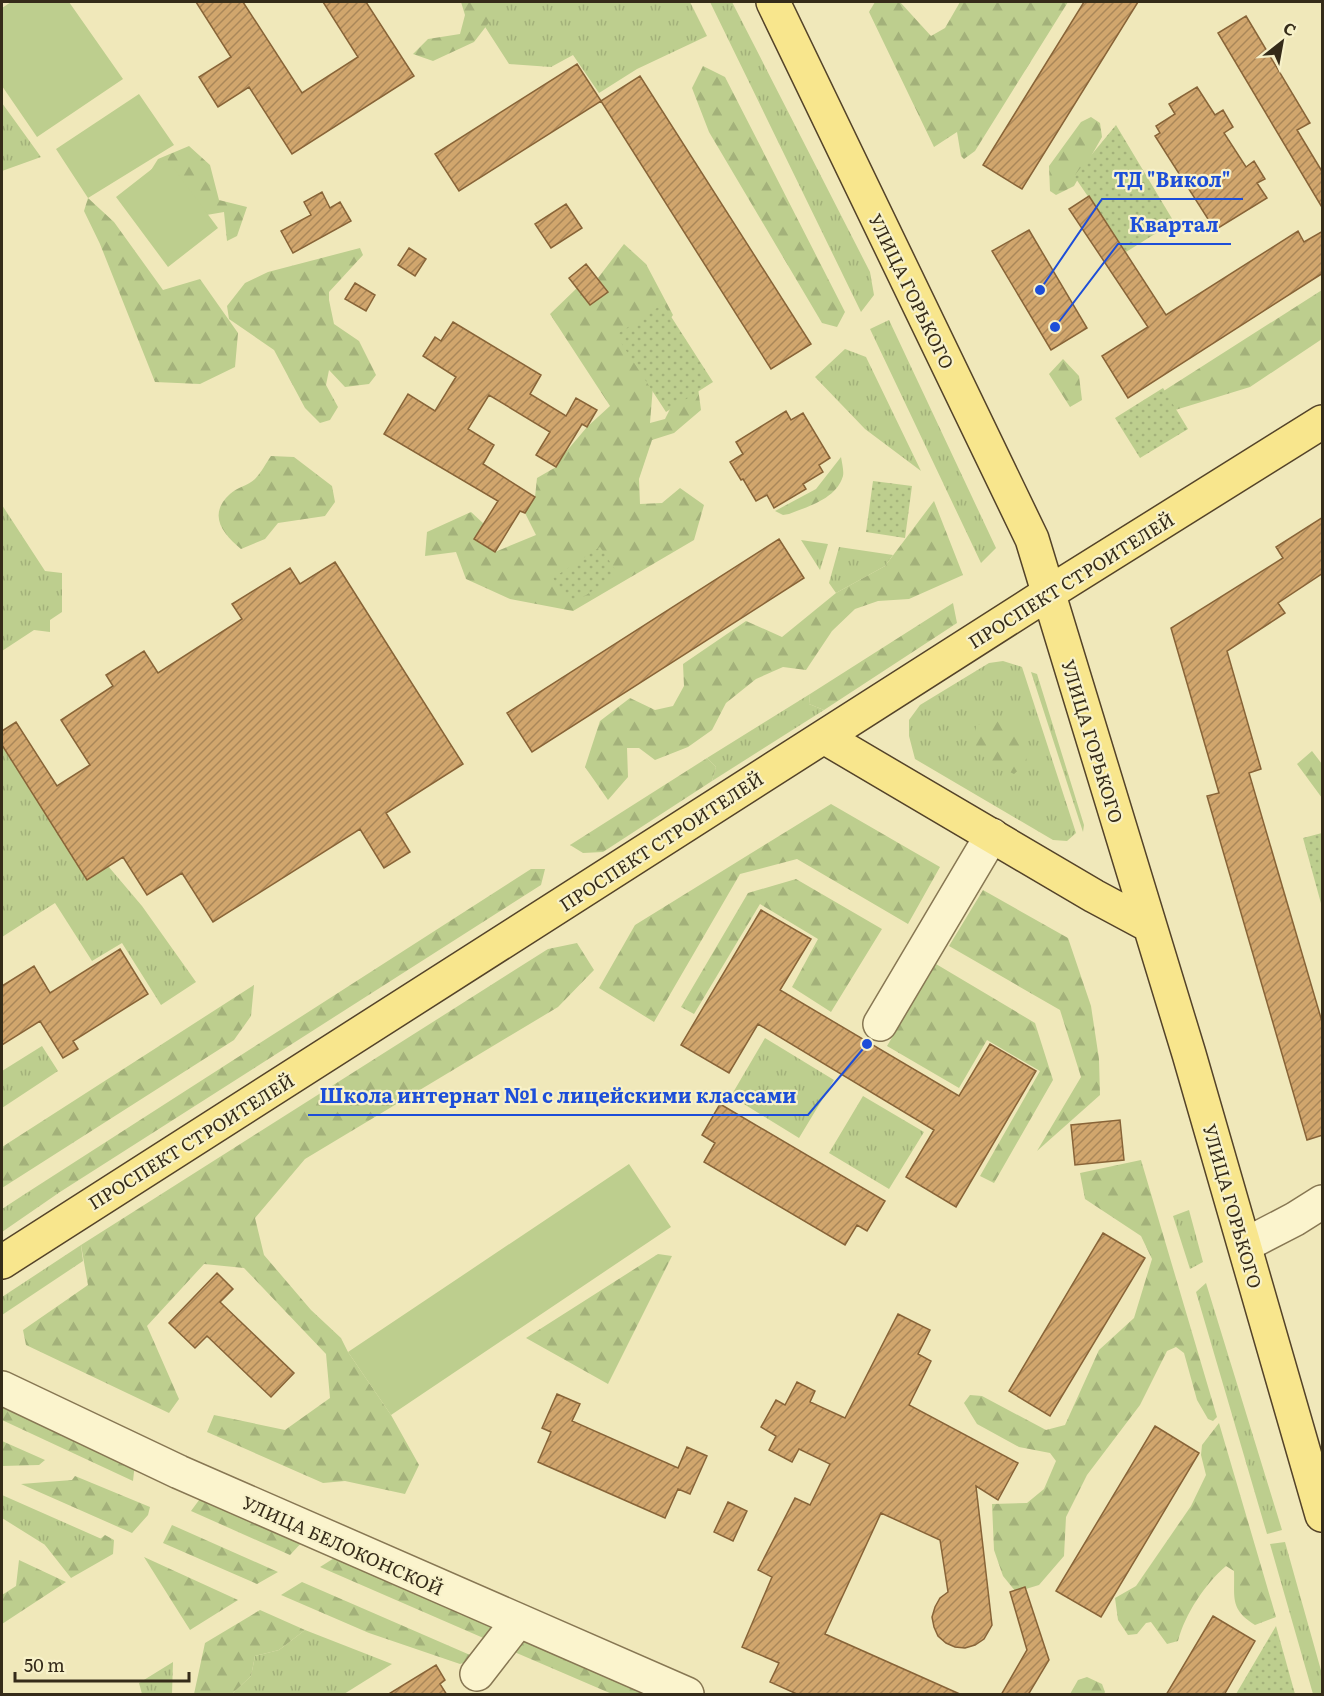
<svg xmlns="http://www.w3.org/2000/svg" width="1324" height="1696" viewBox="0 0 1324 1696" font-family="Literata,serif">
	<defs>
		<pattern id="grass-tufts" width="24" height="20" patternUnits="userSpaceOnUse" patternTransform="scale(1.5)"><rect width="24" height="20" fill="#bdce8e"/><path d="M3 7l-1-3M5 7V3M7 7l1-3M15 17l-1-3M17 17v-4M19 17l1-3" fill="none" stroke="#a3b17a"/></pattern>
		<pattern id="forest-firs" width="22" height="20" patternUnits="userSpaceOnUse" patternTransform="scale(1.5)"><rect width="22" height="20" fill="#bdce8e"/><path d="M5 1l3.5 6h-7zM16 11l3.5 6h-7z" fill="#a3b17a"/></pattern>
		<pattern id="park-dots" width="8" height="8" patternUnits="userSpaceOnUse" patternTransform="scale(1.5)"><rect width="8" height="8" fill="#bdce8e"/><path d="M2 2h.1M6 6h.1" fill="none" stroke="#a3b17a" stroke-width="1.8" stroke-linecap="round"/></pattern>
		<pattern id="building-hatch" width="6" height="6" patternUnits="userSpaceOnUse" patternTransform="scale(1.5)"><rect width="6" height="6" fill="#d1a66d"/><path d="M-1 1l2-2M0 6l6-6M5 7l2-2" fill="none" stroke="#aa8759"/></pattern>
	</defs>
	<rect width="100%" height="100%" fill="#f0e8ba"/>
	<path fill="url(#grass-tufts)" d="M469 2H690L707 36 637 69 599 93 573 55 551 67 509 64Z
		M710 2H732L870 272 874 295 861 312Z
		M2 103 41 157 2 171Z
		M889 320 996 548 981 563 870 329Z
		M845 349 866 357 921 471 865 429 815 377Z
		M2 505 45 571 62 573V612L50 620V632L34 630 2 651Z
		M801 540 828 544 820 570Z
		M839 547 893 555 885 566 836 593 829 583Z
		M1003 661 1022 667 1076 833 1067 841 1053 840 915 759 909 736V720L920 705 989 663Z
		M1031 672 1037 674 1084 825 1083 832Z
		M810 694 809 704 824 710 712 781 716 767 707 758Z
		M2 745 87 879 108 866 142 906 196 982 161 1005 122 943 92 961 55 903 2 937Z
		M765 1038 834 1080 799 1138 731 1096Z
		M42 1046 58 1071 2 1108V1071Z
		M863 1096 924 1132 889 1189 829 1153Z
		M28 1192H60L2 1232V1209Z
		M1189 1210 1203 1262 1190 1269 1173 1216Z
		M81 1245 83 1261 2 1315V1297Z
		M1206 1283 1282 1530 1267 1534 1196 1292Z
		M2 1495 113 1544 82 1568 2 1518Z
		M1285 1542 1322 1674V1694H1313L1270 1544Z
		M305 1630 392 1664 344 1694H232L251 1676 255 1656 279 1650Z
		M173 1662 172 1694H142L139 1683Z"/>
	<path fill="url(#forest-firs)" d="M461 2H486L491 20 474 42 433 61 413 54 428 39 460 34 465 15Z
		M875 2H900L931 36 945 28 960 2H1068L975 151 964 159 961 156 957 132 934 147 869 12Z
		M703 66 725 77 845 312 837 327 822 323 709 132 692 88Z
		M1091 117 1100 123 1102 137 1074 186 1056 195 1050 191 1049 166 1081 122Z
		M189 146 210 165 219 200 247 207 237 236 227 241 224 212 195 217 148 175 158 159Z
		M88 198 114 222 163 290 200 279 238 333 235 367 200 384 155 382 100 244 84 211Z
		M624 244 646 264 673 315 649 349 653 386 650 423 665 419 680 389 698 388 701 410 674 433 652 440 639 479 640 504 662 503 680 488 704 505 694 540 573 611 510 599 466 579 456 552 425 556 427 532 471 512 484 524 474 539 495 552 536 535 525 513 535 497 537 478 556 467 565 453 587 427 610 406 550 314 577 288 590 305 607 292 598 278Z
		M360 248 363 255 329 292V300L334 324 359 341 376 375 369 384 345 387 329 370 326 385 338 407 330 420 320 423 305 408 274 350 229 319 227 306 245 283 268 272Z
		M1322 290V339L1250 387 1159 415 1151 399Z
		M1063 359 1079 376 1082 400 1070 407 1049 374Z
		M271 456 294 457 332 486 335 502 325 516 278 523 265 539 241 549C223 534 207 515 230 494 237 487 248 486 255 479 261 473 266 463 271 456Z
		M841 457C842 463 844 471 843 476 836 499 809 506 789 514L783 515 775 511 816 489Z
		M934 501 963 575 909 599 878 601 855 609 832 631 806 670 783 667 756 679 726 703 712 730 688 747 655 760 639 748H627L628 777 608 800 585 767 600 721 630 698 655 710 673 706 684 686 683 664 746 621 782 637 836 593 885 566Z
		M953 603 957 623 824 710 809 704 810 694Z
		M996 716 1014 719 1021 726 1027 763 1014 774 995 765 974 750 976 726Z
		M1312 751 1322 764V798L1297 764Z
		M707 758 716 767 712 781 603 852 583 853 570 845Z
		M831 804 940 867 908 924 797 859 740 874 654 1022 599 988 635 925Z
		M531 869H545L541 885 60 1192H28Z
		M796 879 882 929 831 1012 792 987 818 939 760 904 694 1014 681 1007 748 893Z
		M983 890 1068 938 1091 1006 1099 1059 1100 1095 1037 1151 1081 1077 1060 1010 949 946Z
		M577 943 594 970 558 1007 305 1159 255 1218 264 1255 311 1310 341 1338 348 1352 391 1415 419 1465 405 1494 345 1481 323 1483 207 1432 214 1415 285 1430 330 1398 326 1354 244 1268 204 1264 147 1326 179 1399 169 1413 26 1345 23 1330 88 1285 81 1245 548 949Z
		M936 964 1035 1023 1053 1080 994 1183 980 1176 1040 1071 987 1040 959 1088 887 1046Z
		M254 985 251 1016 234 1040 2 1188V1147Z
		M1141 1160 1217 1417 1213 1421 1208 1419 1197 1400 1184 1353 1176 1347 1167 1351 1140 1405 1087 1475 1066 1517 1064 1556 1039 1585 1016 1592 1003 1576 994 1550 992 1504 1027 1503 1044 1489 1056 1461 1050 1453 1019 1447 977 1424 964 1403 970 1395 982 1396 1046 1430 1065 1425 1099 1350 1134 1318 1152 1259 1141 1236 1085 1199 1080 1173Z
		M658 1254 672 1256 608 1384 526 1338Z
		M2 1399 135 1463 133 1481 2 1420Z
		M1219 1423 1276 1617 1255 1625C1229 1609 1235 1597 1234 1571L1226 1566C1205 1584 1185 1614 1178 1641L1167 1644 1151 1622 1146 1623 1137 1634 1128 1635 1118 1620 1115 1598 1136 1586 1191 1506 1206 1475 1201 1455 1202 1445Z
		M2 1441 45 1460 39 1465 2 1466Z
		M75 1476 150 1507 148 1515 132 1533 21 1484 72 1480Z
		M202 1496 304 1540 290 1555 191 1511Z
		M172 1525 278 1572 257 1584 163 1543Z
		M105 1535 114 1540 113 1554 71 1578 45 1545 55 1536 66 1543 89 1548Z
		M339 1555 495 1623 488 1640 320 1567Z
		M144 1557 238 1600 190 1630Z
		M19 1560 66 1582 2 1624V1595L16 1586Z
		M302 1582 477 1658 460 1664 369 1633 281 1595Z
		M260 1610 305 1630 279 1650 255 1656 251 1676 232 1694H194L205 1643Z
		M526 1637 662 1694H612L512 1651Z
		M1087 1677 1102 1684 1105 1692 1104 1694H1070L1078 1680Z"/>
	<path fill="url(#park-dots)" d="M1116 125 1174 222 1126 252 1074 176Z
		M663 304 713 382 666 412 616 335Z
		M1163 388 1188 429 1140 458 1115 418Z
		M873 481 912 486 905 538 866 532Z
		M600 547 618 574 571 605 553 578Z
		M1322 833V907L1303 838Z
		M1276 1626 1295 1694H1236Z"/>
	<path fill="#bdce8e" d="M11 2H69L123 79 37 137 2 86V8Z
		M139 94 174 145 88 198 56 149Z
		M166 158 218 228 168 267 116 197Z
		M629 1164 671 1227 391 1415 348 1352Z"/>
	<path fill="url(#building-hatch)" stroke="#886438" stroke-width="1.5" d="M196 2H243L302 93 358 57 323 2H366L414 76 292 154 249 87 218 107 199 77 231 57Z
		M1084 2H1138L1022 189 983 165Z
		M1246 16 1310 123 1297 130 1323 173V209L1218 33Z
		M577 64 601 101 640 76 811 344 771 369 601 101 459 191 435 154Z
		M1197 87 1215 115 1223 110 1233 127 1224 133 1246 167 1254 161 1265 179 1257 183 1267 198 1215 230 1155 136 1160 133 1156 126 1175 114 1169 104Z
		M322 192 330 208 340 202 351 221 293 253 281 231 311 215 304 202Z
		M1089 196 1166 315 1298 231 1304 242 1323 231V273L1128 398 1102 356 1148 327 1069 209Z
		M566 204 582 228 551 248 535 224Z
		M1029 230 1087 328 1051 350 992 251Z
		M409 248 426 259 415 276 398 265Z
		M586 264 608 292 590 305 569 278Z
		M355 283 375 295 366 311 345 299Z
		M453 322 541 375 530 394 566 416 576 398 597 410 587 427 582 424 556 467 536 455 550 432 489 395 468 429 494 445 483 464 535 497 525 513 520 511 495 552 474 539 498 501 384 434 408 394 435 411 456 377 423 356 435 337 441 341Z
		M786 411 791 420 803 413 830 458 819 465 823 472 803 484 806 489 774 508 767 495 756 501 743 479 741 480 730 462 743 454 736 442Z
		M1323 517V573L1278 603 1285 613 1227 651 1261 769 1249 773 1323 1025V1135L1307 1140 1207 796 1219 793 1171 628 1283 558 1276 547Z
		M779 539 804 578 532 752 507 713Z
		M335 562 463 764 386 813 410 852 384 868 360 829 213 922 182 873 147 895 123 857 87 880 2 745V731L16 722 57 786 90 765 61 720 113 686 106 675 144 651 158 673 242 619 232 604 290 568 300 584Z
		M761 910 811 939 780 990 959 1096 990 1044 1036 1071 956 1207 906 1177 934 1130 758 1024 729 1073 681 1045Z
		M120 949 148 994 73 1041 78 1049 63 1058 40 1021 2 1045V986L34 966 50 993Z
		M720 1104 885 1201 867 1231 857 1225 845 1245 704 1162 715 1143 702 1135Z
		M1120 1120 1124 1160 1075 1165 1071 1125Z
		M1103 1233 1145 1258 1050 1416 1009 1391Z
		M217 1273 233 1289 220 1302 294 1373 271 1397 207 1336 195 1348 169 1323Z
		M898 1314 930 1330 918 1354 931 1361 909 1405 1018 1463 998 1500 976 1486 992 1625 984 1639 975 1645 965 1648 955 1647 946 1643 938 1636 934 1627 932 1617 935 1607 940 1598 948 1592 940 1540 881 1513 825 1634 962 1695H799L770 1682 779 1663 742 1647 772 1577 758 1570 795 1498 810 1505 830 1464 799 1449 792 1462 769 1450 776 1436 761 1427 776 1400 785 1405 797 1382 815 1391 810 1402 845 1418Z
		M557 1394 580 1404 572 1421 678 1468 687 1447 707 1456 690 1494 678 1489 665 1518 538 1462 551 1432 542 1428Z
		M1155 1426 1199 1453 1101 1617 1056 1591Z
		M728 1502 747 1511 733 1541 714 1532Z
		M1025 1587 1049 1660 1028 1695H1001L1027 1650 1010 1592Z
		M1213 1616 1255 1641 1224 1695H1166Z
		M436 1665 445 1680 440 1684 447 1695H387Z"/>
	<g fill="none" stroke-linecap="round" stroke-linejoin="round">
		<defs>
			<path id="minor" d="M880 1024 992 835
				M1245 1245 1295 1219 1322 1202
				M2 1388 179 1472 687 1694
				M477 1674 518 1621"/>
			<path id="major" d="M773 2 1032 539 1189 1054 1322 1515
				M824 737 1094 896 1150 926
				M2 1262 1047 594 1322 422"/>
		</defs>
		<use href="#minor" stroke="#877753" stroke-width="36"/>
		<use href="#major" stroke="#544329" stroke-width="36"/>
		<use href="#minor" stroke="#fbf4cd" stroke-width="33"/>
		<use href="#major" stroke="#f8e68d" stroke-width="33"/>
	</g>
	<g text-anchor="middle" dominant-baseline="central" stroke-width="4.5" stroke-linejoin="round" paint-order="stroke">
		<g font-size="18" fill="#352b19" stroke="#f7f1c9">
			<text transform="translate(912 291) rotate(64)">УЛИЦА ГОРЬКОГО</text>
			<text transform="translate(1071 580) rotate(-32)">ПРОСПЕКТ СТРОИТЕЛЕЙ</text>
			<text transform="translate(1093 741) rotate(73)">УЛИЦА ГОРЬКОГО</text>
			<text transform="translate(661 841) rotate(-33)">ПРОСПЕКТ СТРОИТЕЛЕЙ</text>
			<text transform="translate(191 1141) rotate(-32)">ПРОСПЕКТ СТРОИТЕЛЕЙ</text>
			<text transform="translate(1233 1206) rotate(74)">УЛИЦА ГОРЬКОГО</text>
			<text transform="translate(343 1545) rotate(24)">УЛИЦА БЕЛОКОНСКОЙ</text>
		</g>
	</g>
	<path fill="none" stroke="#1d4ed8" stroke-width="2" d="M1040 290L1102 199H1243M1055 327L1118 244H1231M867 1044L808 1115H308"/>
	<g fill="#1d4ed8" stroke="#f7f1c9" stroke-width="2">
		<circle cx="1040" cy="290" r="6"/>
		<circle cx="1055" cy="327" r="6"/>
		<circle cx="867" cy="1044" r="6"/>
	</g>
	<g font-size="20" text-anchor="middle" font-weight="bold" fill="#1d4ed8" stroke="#f7f1c9" stroke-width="4.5" stroke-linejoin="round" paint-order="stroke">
		<text x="1172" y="187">ТД "Викол"</text>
		<text x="1174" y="232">Квартал</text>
		<text x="558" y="1103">Школа интернат №1 с лицейскими классами</text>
	</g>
	<rect width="1324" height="1696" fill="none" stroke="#352b19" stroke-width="6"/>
	<g transform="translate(1282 42) rotate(31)" stroke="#f7f1c9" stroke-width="4.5" paint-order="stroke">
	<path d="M0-4.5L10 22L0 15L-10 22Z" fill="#352b19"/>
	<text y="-9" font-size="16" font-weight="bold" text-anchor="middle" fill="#352b19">С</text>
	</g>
	<path d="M15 1672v9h174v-9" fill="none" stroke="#352b19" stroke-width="3"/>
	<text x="24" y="1672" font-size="18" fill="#352b19" stroke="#f7f1c9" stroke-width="4.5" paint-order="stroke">50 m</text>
</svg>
